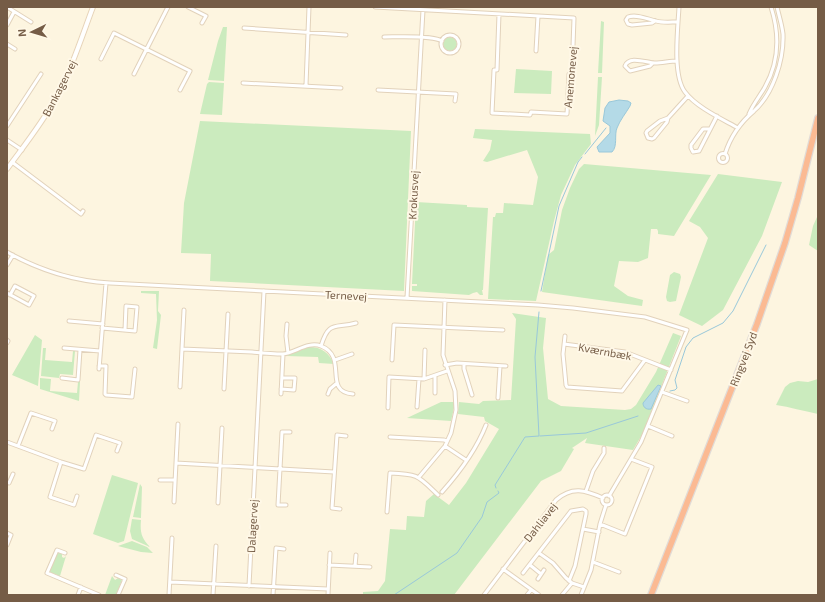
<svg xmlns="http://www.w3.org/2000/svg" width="825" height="602" viewBox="0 0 825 602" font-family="'Exo 2',sans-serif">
	<rect width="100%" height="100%" fill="#fdf5e0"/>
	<path fill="#cbebbe" d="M601 21 604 22 602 73H598Z
		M223 27H227L224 81 208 80 218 41Z
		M443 44a7 7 0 1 1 14 0a7 7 0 1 1-14 0Z
		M516 69 552 71 551 94 514 93Z
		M598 77H602L599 125 595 136Z
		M209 82 224 83 222 115 200 114 207 84Z
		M200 121 411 131 404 291 210 281 211 254 181 253 184 203Z
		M475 129 590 134 591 144 575 165 561 195 554 221 536 301 488 299 493 217H495L496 213H503L504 203 533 205 538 177 527 150 487 162 483 161 490 150 492 140 473 138Z
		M584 164 711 175 674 236 658 234V231L657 229H651L648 258 638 262 619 261 614 286 628 296 643 300 642 306 542 292 548 255 554 250 562 210 570 188 579 169Z
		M718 174 782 182 762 236 723 310 702 326 679 315 708 238 700 227 689 221Z
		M416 202 467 205V207L488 208 483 290H482L483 295H480L477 292 473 293 469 295 412 291V286H417V284H412Z
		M817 217 818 218V251L809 245 813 226Z
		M674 272 680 274 681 277 676 301 670 302 667 301 666 297 670 275Z
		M141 291H159L158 311 161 315 157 349 153 348 157 320 156 294 141 293Z
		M512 313 546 318 543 348 548 399 561 406 625 410 631 409 636 405 656 372 673 333 681 336 643 433 633 450 585 443 587 438 572 448 574 449 561 471 541 481 454 595H363V592L378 591 385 581 390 529 406 530 407 516 424 517 426 501 434 494 449 505 466 483 499 429 485 421 484 417 458 414 459 402 479 404 483 401 511 400 516 319Z
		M35 335 42 340 38 386 12 375Z
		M309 347C322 347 329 353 334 364L319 363 318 357 286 356Z
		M43 348H46L45 360 72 362 73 351H75L73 375 60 374 59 378 41 376Z
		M40 378 51 379 50 391 77 393 78 382H80L79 401 40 389Z
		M818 379V414C803 411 790 407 776 405L785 387 790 383 798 381 808 382Z
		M441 402H454V408L451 421 407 418Z
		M112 475 138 483 124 541 118 543 93 534Z
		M140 484 142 487 141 518 133 517Z
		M132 519 141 520C140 532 141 538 150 547L132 539 130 531Z
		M132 541 147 547 153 553 141 552 118 546Z
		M57 552 62 554V557L64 558 66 556 60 576 49 572Z
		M112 576 115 580 118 578 122 580 116 595H105Z"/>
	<path fill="#b4dae7" stroke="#99c8da" d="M619 100 628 101 631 103 630 106C626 113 620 120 617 128 614 135 618 146 612 152H599L597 147 610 133V126L603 121 605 108 609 102Z
		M658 385 661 386 651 409C646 410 643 407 643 403Z"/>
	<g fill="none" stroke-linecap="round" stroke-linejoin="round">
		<path stroke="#99c8da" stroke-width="1" d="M585 154 606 128
			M541 291 559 206 578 162 582 157
			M670 391 675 390 677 388 675 380 686 347 693 338 723 323 733 311 766 245
			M540 436 586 433 638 416
			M496 488 495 485 525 437 539 436 535 357 539 312
			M394 595 457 553 482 517 487 502 499 493 498 491"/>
		<defs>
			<path id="street" d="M7 7 31 22
				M188 7 206 16 202 23
				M375 7 574 18 572 74H569L567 114 531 112 530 115 492 113 494 70H497L499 14
				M679 7C678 28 672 75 685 92 696 107 722 119 738 128
				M655 21 652 23 632 25 628 24 626 20 628 17C637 14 647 19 656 21 662 23 671 22 678 22
				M7 25 14 12
				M244 28 346 35
				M441 44a9 9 0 1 1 18 0a9 9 0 1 1-18 0Z
				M384 37C397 37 432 35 442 41
				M7 44 15 49
				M536 51 538 16
				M101 59 114 33 190 71 180 90
				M653 63 650 66 630 71 625 66C629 55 647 63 655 63 662 63 670 61 677 61
				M134 74 168 7
				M243 83 341 88
				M306 85 309 7
				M378 90 456 94 455 101
				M749 114C753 104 760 96 765 87 779 62 780 35 771 7
				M668 118 667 122 654 138 652 139 648 138 646 133 647 131 660 121 668 118 688 96
				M7 126 41 74
				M710 129H703L691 145V148L693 152 699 151 717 116
				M7 140 22 150
				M718.5 158a4.5 4.5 0 1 1 9 0a4.5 4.5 0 1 1-9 0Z
				M725 154C730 138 741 122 754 111 773 94 784 60 783 34 782 25 779 16 777 7
				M12 162 81 214 83 211
				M7 252C39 270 73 281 110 283L538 305 573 308 645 317 687 330 641 442 609 496
				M7 265 13 255
				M7 293 29 305 34 296 15 286 10 295
				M407 298 423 10
				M69 321 103 324
				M287 324 286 336 288 353
				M102 328 135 331 137 307 126 306 125 330
				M565 336 563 354 566 385 567 387 622 391 645 360
				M7 340 8 341 7 343
				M564 344 625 352 671 370
				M321 346C329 320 335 329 356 323
				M64 348 100 351
				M182 349C205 350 229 351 252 352 262 353 273 354 283 354 295 353 308 341 321 346 349 357 322 392 353 394
				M335 360 352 354
				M392 360 394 325 503 330
				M464 364V369L472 395
				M445 365 457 363 506 366
				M99 366H106L105 394 106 395 132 397 135 369
				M99 369 106 283
				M435 376V393
				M62 378 78 380 80 350
				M424 379 425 350
				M180 387 184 310
				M224 389 228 314
				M281 389 294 390 295 378H282
				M662 392 687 401
				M281 394 283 354
				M328 394 330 389 337 383
				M498 398 500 366
				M417 407 419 379
				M388 408 389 377 424 379 447 371
				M648 426 672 436
				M390 437 444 440 447 441
				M7 442 61 462 84 469 96 435 120 443 117 451
				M18 446 31 413 55 421 52 429
				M445 446 466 460
				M61 462 50 497 74 505 77 496
				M176 463 334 472
				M419 477 445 446 451 433 456 410 455 391 443 355 445 300
				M160 480H175
				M7 482 9 483 13 474
				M586 491 593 471 604 453V448
				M442 492C458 474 477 448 486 425
				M602 500a5 5 0 1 1 10 0a5 5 0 1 1-10 0Z
				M174 502 178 424
				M218 503 222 428
				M286 505H278L282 432H290
				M340 509 332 508 337 435 346 436
				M387 512 390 473C419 474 418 476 438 495
				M600 524 625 534 652 467 631 459
				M583 529 599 532
				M7 533 11 535 7 545
				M65 553 57 550 47 573 99 595
				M539 553 553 563 566 578 572 583 584 587
				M593 562 619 572
				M329 565 370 567
				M530 565 541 574
				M355 566 356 555
				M503 569 539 595
				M523 573 571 511 583 509 586 511V514L575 566 569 581
				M116 575 125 579 118 595
				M538 579 544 570
				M170 582 328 589
				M249 586 264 291
				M78 595 81 587
				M169 595 172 538
				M213 595 216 546
				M273 595 276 548 284 549
				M328 595 330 553
				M484 595 556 500C572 486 585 490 603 498
				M527 595 531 590
				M562 595 572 583
				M581 595 591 570 600 524 606 505"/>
			<path id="secondary" d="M7 169C23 147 41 125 54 101 71 71 81 39 93 7"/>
			<path id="highway" d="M651 595 757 324 785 243 798 198 818 118"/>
		</defs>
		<use href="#street" stroke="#e2d2bb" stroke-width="5"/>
		<use href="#secondary" stroke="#e7d4b9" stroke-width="6"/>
		<use href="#highway" stroke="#e1dbd6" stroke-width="8"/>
		<use href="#street" stroke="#fff" stroke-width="3"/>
		<use href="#secondary" stroke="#fff" stroke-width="4"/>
		<use href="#highway" stroke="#fbba93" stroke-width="5.5"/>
	</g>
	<g text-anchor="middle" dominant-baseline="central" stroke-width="4" stroke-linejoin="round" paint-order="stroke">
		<g font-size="11" fill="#755c46" stroke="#fff8e7">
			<text transform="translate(570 77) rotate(-85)">Anemonevej</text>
			<text transform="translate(59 88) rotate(-63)">Bankagervej</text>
			<text transform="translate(413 195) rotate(-87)">Krokusvej</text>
			<text transform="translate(346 295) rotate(3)">Ternevej</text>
			<text transform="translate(605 351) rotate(10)">Kværnbæk</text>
			<text transform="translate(743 359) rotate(-69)">Ringvej Syd</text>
			<text transform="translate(540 522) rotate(-52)">Dahliavej</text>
			<text transform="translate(252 526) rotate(-87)">Dalagervej</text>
		</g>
	</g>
	<rect width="825" height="602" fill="none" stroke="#755c46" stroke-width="16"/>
	<g transform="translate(32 32) rotate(265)" stroke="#fff8e7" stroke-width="3" paint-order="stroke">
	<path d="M0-3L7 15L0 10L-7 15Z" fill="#755c46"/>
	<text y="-6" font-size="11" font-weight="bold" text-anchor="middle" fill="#755c46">N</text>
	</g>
</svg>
